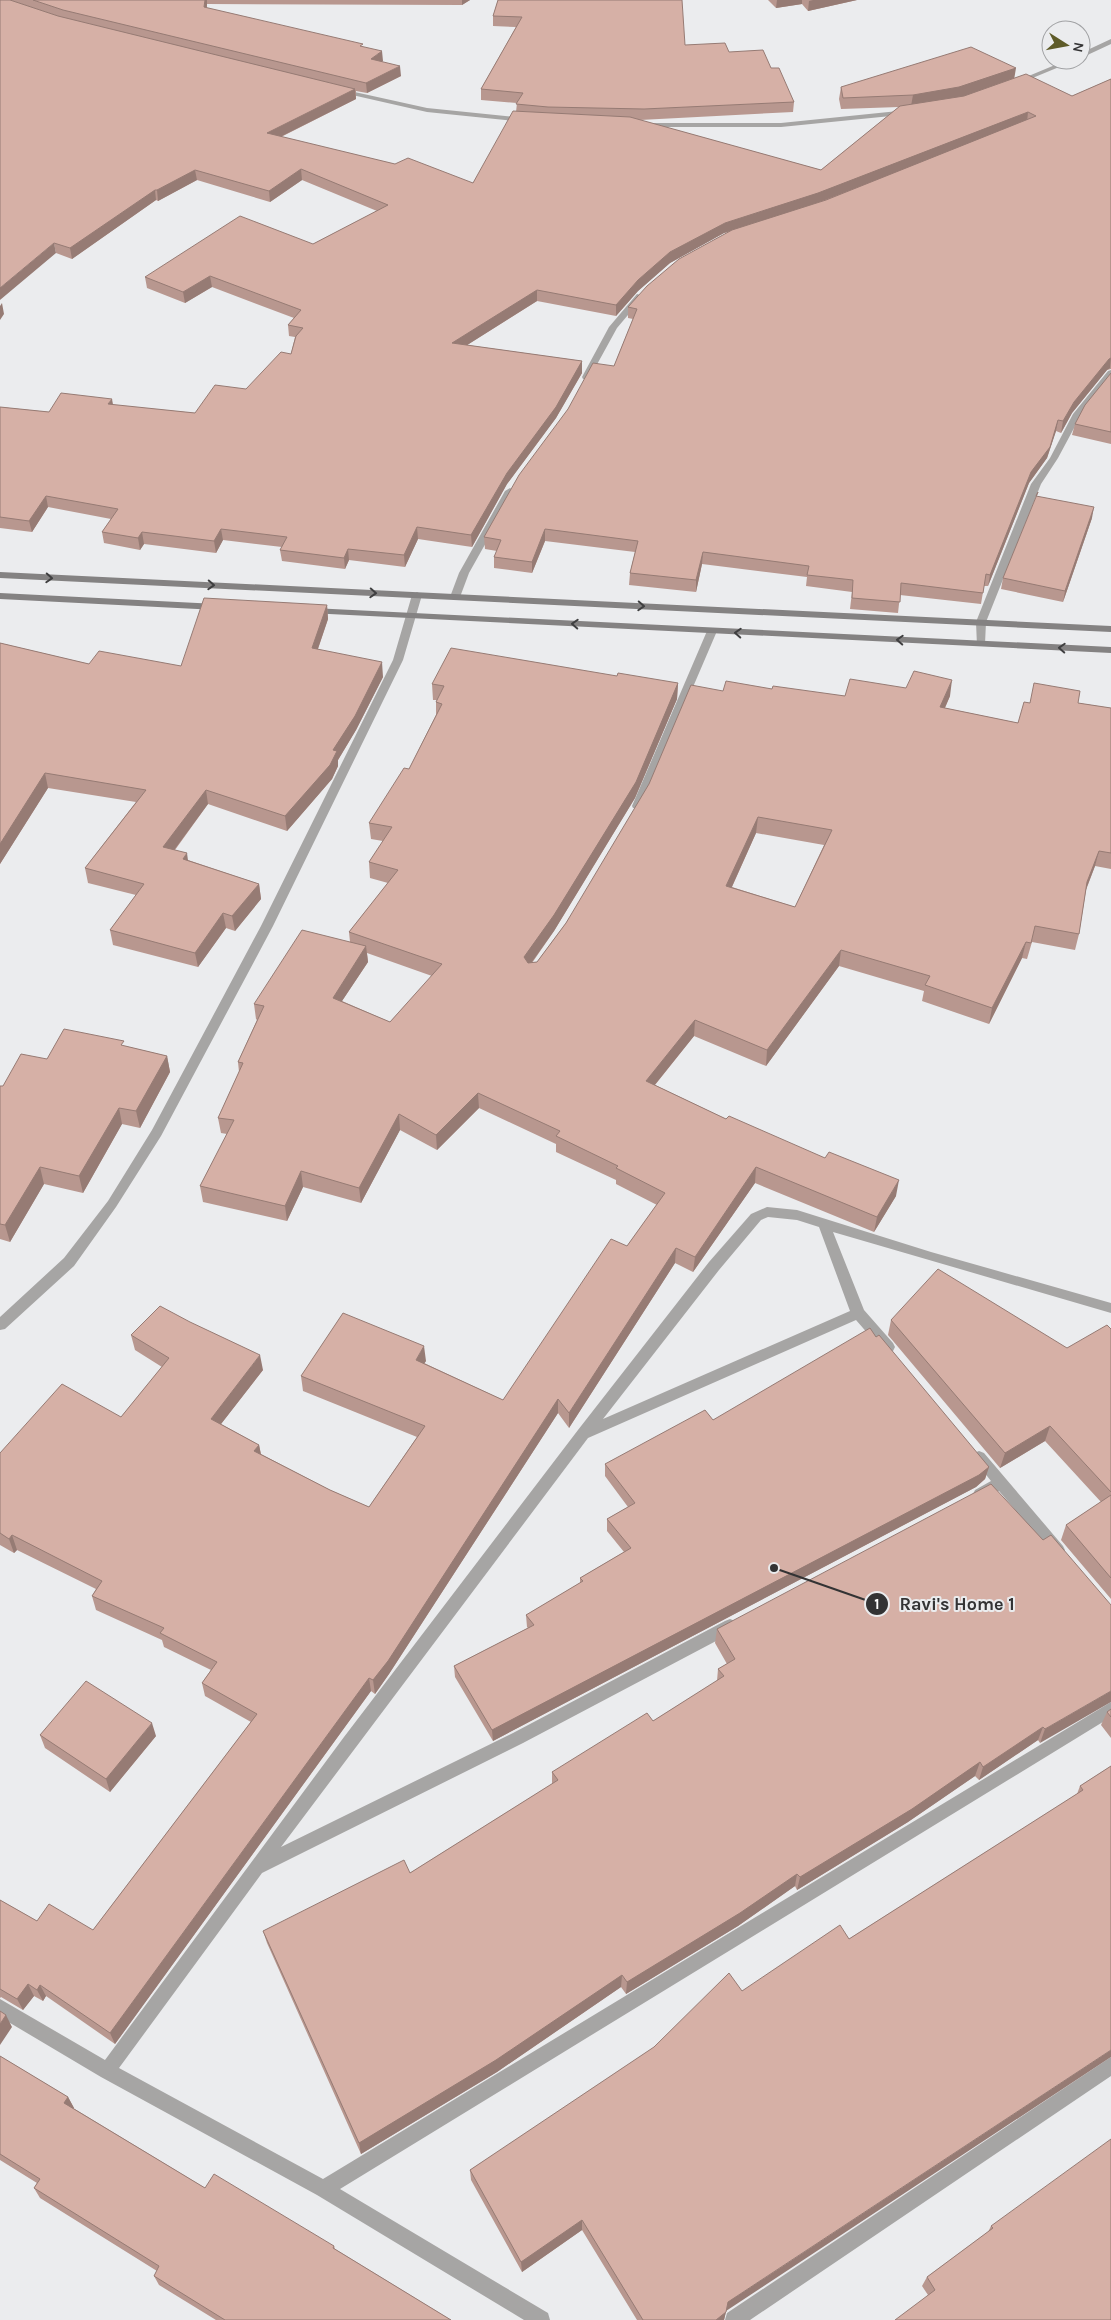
<svg xmlns="http://www.w3.org/2000/svg" width="1111" height="2320" viewBox="0 0 1111 2320" font-family="Karla,sans-serif">
	<rect width="100%" height="100%" fill="#ebecee"/>
	<g fill="none" stroke-linecap="round" stroke-linejoin="round">
		<path fill="#a6a5a4" fill-rule="evenodd" d="M1111 39V44L1081 58V53Z
			M1067 60H1076L1018 84 1012 83Z
			M341 89 427 108 526 118 530 120 526 122 427 112 339 92 337 91Z
			M908 110 912 112 911 114 781 127H646L642 125 646 123H781Z
			M637 294 644 296 617 328 589 379H583L582 377 609 327Z
			M1111 370V378L1081 415 1058 458 1041 484 986 622 985 644 983 646H977L976 622 1031 484 1050 458 1073 414 1108 371Z
			M510 488 515 491 469 573 460 597 458 599H452L450 597 459 573 505 491Z
			M417 592 422 595 403 660 273 926 161 1136 116 1207 74 1266 5 1329 0 1330V1317L64 1258 108 1201 152 1130 261 926 393 660 412 595Z
			M712 628 717 631 642 806 641 808H633L632 806 707 631Z
			M767 1207 797 1210 931 1252 1111 1303V1313L833 1232 864 1310 893 1343 895 1347 893 1351 888 1352 883 1351 856 1320 588 1438 281 1847 513 1733 725 1621 730 1619 735 1621 737 1626 735 1631 523 1743 262 1873 119 2068 323 2179 1111 1702V1717L340 2189 548 2313 550 2320H524L317 2195 101 2077 0 2017V1999L105 2060 344 1737 578 1430 709 1262 751 1214ZM768 1217 797 1220 819 1227 850 1311 603 1419 719 1270 761 1220Z
			M979 1451 984 1453 1063 1546 1065 1550 1063 1554 1058 1556 1053 1554 999 1491 980 1500 975 1498 973 1494 975 1490 991 1481 972 1457 974 1453Z
			M1111 2057V2076L750 2320H725L727 2313Z"/>
		<path fill="#848282" fill-rule="evenodd" d="M0 572 1111 626V632L0 578Z
			M0 593 217 604 222 607 217 610 0 599Z
			M312 608 1111 647V653L309 613 307 611Z"/>
	</g>
	<path fill="#b8978f" fill-rule="evenodd" d="M0 0H470L462 5 207 4V8L363 47 401 76 367 93 356 91V99L281 137 473 183 516 112 517 103 481 100V89L516 27 493 26V16L498 0 685 45 729 52 771 68 794 102 793 112 640 120 821 170 899 107 841 109 839 99 841 87 1015 78 1072 96 1111 79V369L1107 370 1072 413 1061 433 1056 431 1047 458 1029 483 988 586H984L981 604 900 595 898 613 850 609 852 592 806 586 807 577 702 564 696 592 629 585 630 573 635 552 545 541 532 573 494 568V557L497 551 485 549 484 537 614 366 633 319 628 318V307L729 232 724 233 670 263 638 291 616 316 537 301 467 345 582 361V373L556 418 507 484 472 547 418 539 405 567 349 560 345 569 282 561 280 550 282 547 223 540 216 553 144 544 140 550 104 543 102 532 111 519 48 507 32 532 0 528V407L49 412 113 405 195 413 246 389 291 354 295 337 289 336 288 325 294 318 212 287 185 303 147 288 145 277 313 244 377 211 302 180 270 202 197 180 158 201 156 200 72 259 56 253Z
		M768 0H857L808 11 802 4 776 8Z
		M1111 373V444L1072 435 1075 424Z
		M1092 518 1063 602 1001 589 1003 578Z
		M327 605 328 619 318 649 383 677 356 730 338 760V766L332 779 287 831 208 804 175 850 188 860 259 884 261 899 235 931 226 928 198 967 113 945 110 930 136 895 88 883 85 868 136 802 48 788 0 864V643L89 664 181 666Z
		M617 676 678 683 677 699 635 798 554 931 532 963 537 962 566 923 723 691 772 689 845 696H950L945 708 1018 723 1030 703H1078L1111 708V869L1095 866 1086 890 1079 934 1075 950 1032 942 1027 959 1022 958 989 1024 922 1001 924 991 839 966 766 1066 694 1036 655 1085 726 1119 896 1196 874 1232 755 1183 693 1272 675 1263 569 1428 558 1413 389 1674 375 1694 371 1691 115 2044 46 1996 43 2001 34 1996 23 2010 1 1997 0 1998V1900L37 1921 93 1930 251 1722 205 1696 202 1683 211 1670 164 1647 162 1640 96 1610 92 1596 96 1589 17 1550 14 1553 0 1545V1453L121 1417 162 1367 135 1350 131 1335 263 1370 221 1424 259 1445 261 1454 330 1490 369 1507 417 1437 303 1391 301 1376 426 1361 424 1363 503 1400 627 1246 657 1205 616 1184V1180L556 1152V1144L479 1108 437 1150 400 1130 361 1203 303 1187 287 1221 203 1202 200 1186 227 1134 221 1133 218 1118 239 1072 238 1062 257 1020 256 1019 254 1004 350 942 349 932 388 883 370 878 369 862 383 841 371 839 369 823 409 769 436 715V702L437 700H433L432 684ZM756 833 824 845 795 907 732 887ZM367 953 432 976 390 1022 342 1001 368 962Z
		M125 1046 167 1056 170 1072 140 1128 122 1124 83 1193 44 1184 10 1242 0 1239V1086H3L47 1059Z
		M891 1320 1067 1348 1111 1329V1599L1061 1540 1066 1525 1101 1502 1045 1441 1000 1468 888 1335Z
		M876 1337 989 1467 985 1479 976 1487 493 1741 455 1677 454 1666 528 1628 527 1627 526 1615 580 1583V1578L624 1552 607 1531V1519L628 1507 605 1476V1464L713 1420Z
		M1043 1540 1110 1605 1040 1743 1038 1740 979 1780 975 1776 908 1822 797 1890 795 1886 738 1926 626 1994 621 1987 497 2072 361 2154 267 1943 263 1931 410 1873 552 1784V1772L653 1721 717 1681 718 1669 727 1664 715 1643 717 1629Z
		M1111 1709V1738L1101 1725 1107 1712Z
		M40 1735 156 1736 110 1792 45 1748Z
		M1111 1766 726 2311 724 2320H637L582 2230 522 2272 471 2180 470 2170 742 1991 849 1939 1077 1794 1080 1786Z
		M0 2056 68 2097 74 2108H73L205 2188 334 2246 335 2249 451 2320H216L159 2285 154 2276 157 2271 40 2198 34 2188 37 2183 0 2160Z
		M991 2226 1111 2320 928 2295 922 2286 927 2277 988 2232Z"/>
	<path fill="#967b74" d="M205 0H207V4L206 17 204 7Z
		M462 0H470L462 5Z
		M777 0H802V4L776 8Z
		M813 0H857L808 11 809 1Z
		M382 51 383 61 371 70V59Z
		M400 66 401 76 367 93 366 83Z
		M1016 68 1014 80 958 99 911 106 913 95Z
		M355 89 356 99 268 143 267 133Z
		M1028 112 1027 122 817 203 724 233 670 263 638 291 616 316V305L638 280 670 252 725 223Z
		M301 169 302 180 270 202 269 191Z
		M195 170 197 180 158 201 157 190Z
		M155 190 156 200 72 259 70 248Z
		M54 243 56 253 0 300V288Z
		M210 276 212 287 185 303 183 292Z
		M537 290V301L453 354 452 343Z
		M2 303 4 314 0 320V306Z
		M1111 358 1110 368 1107 370 1072 413 1061 433 1063 421 1074 402 1109 359Z
		M582 361V373L556 418 507 484 472 547 471 535 507 473Z
		M112 399 114 410 108 404Z
		M1058 420 1056 431 1047 458 1029 483 988 586 990 575 1031 472Z
		M46 496 48 507 32 532 29 521Z
		M1094 507 1092 518 1063 602 1065 591Z
		M417 527 418 539 405 567 404 555Z
		M221 529 223 540 216 553 214 541Z
		M545 529V541L532 573V562Z
		M142 532 144 544 140 550 138 538Z
		M348 549 349 560 345 569 344 558Z
		M703 552 702 564 696 592V580Z
		M327 605 328 619 313 663 312 648Z
		M382 662 383 677 356 730 338 760V766L332 779 287 831 285 816Z
		M952 680 950 696 938 723 940 707Z
		M678 683 677 699 635 798 554 931 524 973V957Z
		M45 773 48 788 0 864V844Z
		M206 790 208 804 166 861 163 847Z
		M758 817 756 833 725 902 726 886Z
		M1099 851 1095 866 1083 897 1087 882Z
		M187 853 189 868 183 859Z
		M259 884 261 899 235 931 232 916Z
		M223 913 226 928 198 967 195 953Z
		M1026 942 1022 958 989 1024 992 1008Z
		M366 946 368 962 334 1013 333 998Z
		M841 950 839 966 766 1066 767 1050Z
		M695 1020 694 1036 645 1097 646 1081Z
		M167 1056 170 1072 140 1128 136 1111Z
		M478 1093 479 1108 437 1150 436 1135Z
		M119 1108 122 1124 83 1193 79 1176Z
		M399 1114 400 1130 361 1203 359 1188Z
		M40 1167 44 1184 10 1242 5 1225Z
		M756 1167 755 1183 693 1272 695 1257Z
		M301 1171 303 1187 287 1221 285 1206Z
		M899 1180 896 1196 874 1232 877 1217Z
		M676 1248 675 1263 569 1428V1413Z
		M424 1346 426 1361 417 1374 416 1360Z
		M260 1355 263 1370 214 1433 211 1419Z
		M558 1399V1413L389 1674 375 1694 373 1680Z
		M1050 1426 1045 1441 1000 1468 1005 1453Z
		M259 1445 262 1460 254 1451Z
		M989 1467 985 1479 976 1487 493 1741 492 1730Z
		M12 1535 17 1550 14 1553 9 1539Z
		M369 1678 371 1691 115 2044 110 2033Z
		M1111 1691V1702L1040 1743 1045 1729Z
		M152 1723 156 1736 110 1792 106 1779Z
		M1043 1727 1038 1740 979 1780 983 1767Z
		M980 1762 975 1776 908 1822 797 1890 800 1877Z
		M797 1874 795 1886 738 1926 626 1994 627 1982Z
		M622 1975 621 1987 497 2072 361 2154 359 2143Z
		M28 1984 34 1996 23 2010 17 1999Z
		M40 1985 46 1996 43 2001 37 1990Z
		M6 2015 12 2027 0 2045V2024Z
		M1111 2050V2057L726 2311 728 2302Z
		M68 2097 74 2108 70 2114 64 2103Z
		M582 2220V2230L522 2272 521 2262Z
		M726 2312 724 2320H716Z"/>
	<path fill="#d6b0a6" stroke="#967b74" fill-rule="evenodd" d="M0 0H10L58 16 355 89 267 133 395 164 408 158 473 183 513 111 630 117 821 170 900 106 964 96 1026 74 1072 96 1111 79V358L1109 359 1074 402 1063 421 1058 420 1050 447 1031 472 990 575 986 574 983 593 901 583 900 602 852 598 853 580 807 575 809 566 703 552 696 580 630 573 638 541 545 529 532 562 494 557 501 540 484 537 519 475 568 409 593 363 614 366 637 309 628 307 647 286 679 259 732 230 826 200 1036 116 1028 112 818 193 725 223 670 252 638 280 616 305 537 290 452 343 582 361 556 407 507 473 471 535 417 527 404 555 348 549 344 558 280 550 287 537 221 529 214 541 142 532 138 538 102 532 118 509 46 496 29 521 0 517V407L49 412 61 393 112 399 108 404 195 413 215 385 246 389 281 352 291 354 296 336 303 328 288 325 301 310 210 276 183 292 145 277 240 216 313 244 388 205 301 169 269 191 195 170 157 190H155L70 248 54 243 0 288Z
		M33 0H205L204 7 363 44 360 46 382 51 371 59 400 66 366 83 63 10Z
		M498 0H682L685 45 725 43 729 52 763 50 771 68H779L794 102 644 109 548 107 516 104 523 93 481 89 522 17 493 16Z
		M971 47 1016 68 959 87 913 95 843 98 841 87Z
		M1111 373V432L1075 424 1085 405Z
		M1038 492 1036 496 1094 507 1065 591 1003 578Z
		M204 598 327 605 312 648 382 662 355 716 333 750 337 751 330 765 285 816 206 790 163 847 187 853 183 859 259 884 232 916 223 913 195 953 110 930 144 884 85 868 146 790 45 773 0 844V643L89 664 99 651 181 666Z
		M451 648 617 676 618 673 678 683 636 782 554 915 524 957 528 963 537 962 566 923 649 784 691 685 723 691 726 681 772 689 773 686 845 696 850 679 906 688 914 671 952 680 940 707 1018 723 1024 702 1030 703 1034 683 1080 691 1078 703 1111 708V853L1099 851 1087 882 1079 934 1035 926 1031 943 1026 942 992 1008 925 985 930 976 841 950 767 1050 695 1020 646 1081 726 1119 729 1116 825 1158 829 1152 899 1180 877 1217 756 1167 695 1257 676 1248 569 1413 558 1399 388 1661 373 1680 369 1678 110 2033 40 1985 37 1990 28 1984 17 1999 0 1989V1900L37 1921 49 1904 93 1930 257 1714 202 1683 217 1662 160 1633 164 1628 92 1596 102 1581 12 1535 9 1539 0 1533V1453L62 1384 121 1417 169 1358 131 1335 160 1306 190 1322 260 1355 211 1419 259 1445 254 1451 330 1490 369 1507 425 1426 301 1376 343 1313 424 1346 416 1360 503 1400 611 1239 627 1246 665 1193 616 1168 618 1166 556 1136 560 1131 478 1093 436 1135 399 1114 359 1188 301 1171 285 1206 200 1186 234 1120 218 1118 243 1063 238 1062 264 1006 254 1004 302 930 366 946 333 998 390 1022 442 964 349 932 398 870 369 862 392 827 369 823 404 768 409 769 442 704 436 702 444 686 432 684ZM758 817 832 830 795 907 726 886Z
		M64 1029 124 1041 121 1045 167 1056 136 1111 119 1108 79 1176 40 1167 5 1225 0 1224V1086H3L21 1054 47 1059Z
		M938 1269 1067 1348 1107 1325 1111 1329V1492L1050 1426 1005 1453 891 1320Z
		M870 1328 876 1337 879 1335 989 1467 979 1475 492 1730 454 1666 534 1625 526 1615 583 1581 580 1578 631 1548 607 1519 635 1503 605 1464 705 1410 713 1420Z
		M991 1484 1043 1540 1051 1535 1111 1605V1691L1045 1729 1043 1727 983 1767 980 1762 912 1809 800 1877 797 1874 740 1913 627 1982 622 1975 496 2060 359 2143 263 1931 404 1860 410 1873 558 1780 552 1772 647 1713 653 1721 724 1676 718 1669 735 1659 717 1629Z
		M1111 1495V1578L1066 1525Z
		M86 1681 152 1723 106 1779 40 1735Z
		M1111 1709V1717L1107 1712Z
		M1111 1766V2050L728 2302 726 2312 716 2320H643L582 2220 521 2262 470 2170 654 2047 729 1973 742 1991 840 1925 849 1939 1083 1790 1080 1786Z
		M0 2011 6 2015 0 2024Z
		M0 2056 68 2097 64 2103 205 2188 214 2174 334 2246 333 2248 451 2320H225L154 2276 159 2266 34 2188 40 2179 0 2154Z
		M1111 2139V2320H895L935 2290 927 2277 993 2228 991 2226Z"/>
	<defs><path id="oneway-chevron" d="M-2-3.5L2.5 0L-2 3.5" fill="none" stroke-width="1.6" stroke-linecap="round" stroke-linejoin="round" transform="scale(1.25)"/></defs>
	<g stroke="#3f3f40">
		<use href="#oneway-chevron" transform="translate(49 578) rotate(3)"/>
		<use href="#oneway-chevron" transform="translate(211 585) rotate(3)"/>
		<use href="#oneway-chevron" transform="translate(373 593) rotate(3)"/>
		<use href="#oneway-chevron" transform="translate(641 606) rotate(3)"/>
		<use href="#oneway-chevron" transform="translate(575 624) rotate(-177)"/>
		<use href="#oneway-chevron" transform="translate(738 633) rotate(-177)"/>
		<use href="#oneway-chevron" transform="translate(900 640) rotate(-177)"/>
		<use href="#oneway-chevron" transform="translate(1062 648) rotate(-177)"/>
	</g>
	<path fill="none" stroke="#333334" stroke-width="2" d="M774 1568L877 1604"/>
	<g fill="#333334" stroke="#ebecee" stroke-width="2">
		<circle cx="774" cy="1568" r="5"/>
		<circle cx="877" cy="1604" r="12"/>
	</g>
	<g font-size="15" text-anchor="middle" font-weight="bold" fill="#fff">
		<text x="877" y="1609">1</text>
	</g>
	<g font-size="18" text-anchor="middle" font-weight="bold" fill="#333334" stroke="#ebecee" stroke-width="4" stroke-linejoin="round" paint-order="stroke">
		<text x="957" y="1610">Ravi's Home 1</text>
	</g>
	<g transform="translate(1066 45) rotate(101)"><circle r="24" fill="#ebecee" stroke="#a1a2a4"/>
	<path d="M0-4L9 19L0 12L-9 19Z" fill="#5e5b28"/>
	<text y="-8" font-size="14" font-weight="bold" text-anchor="middle" fill="#333334">N</text>
	</g>
</svg>
